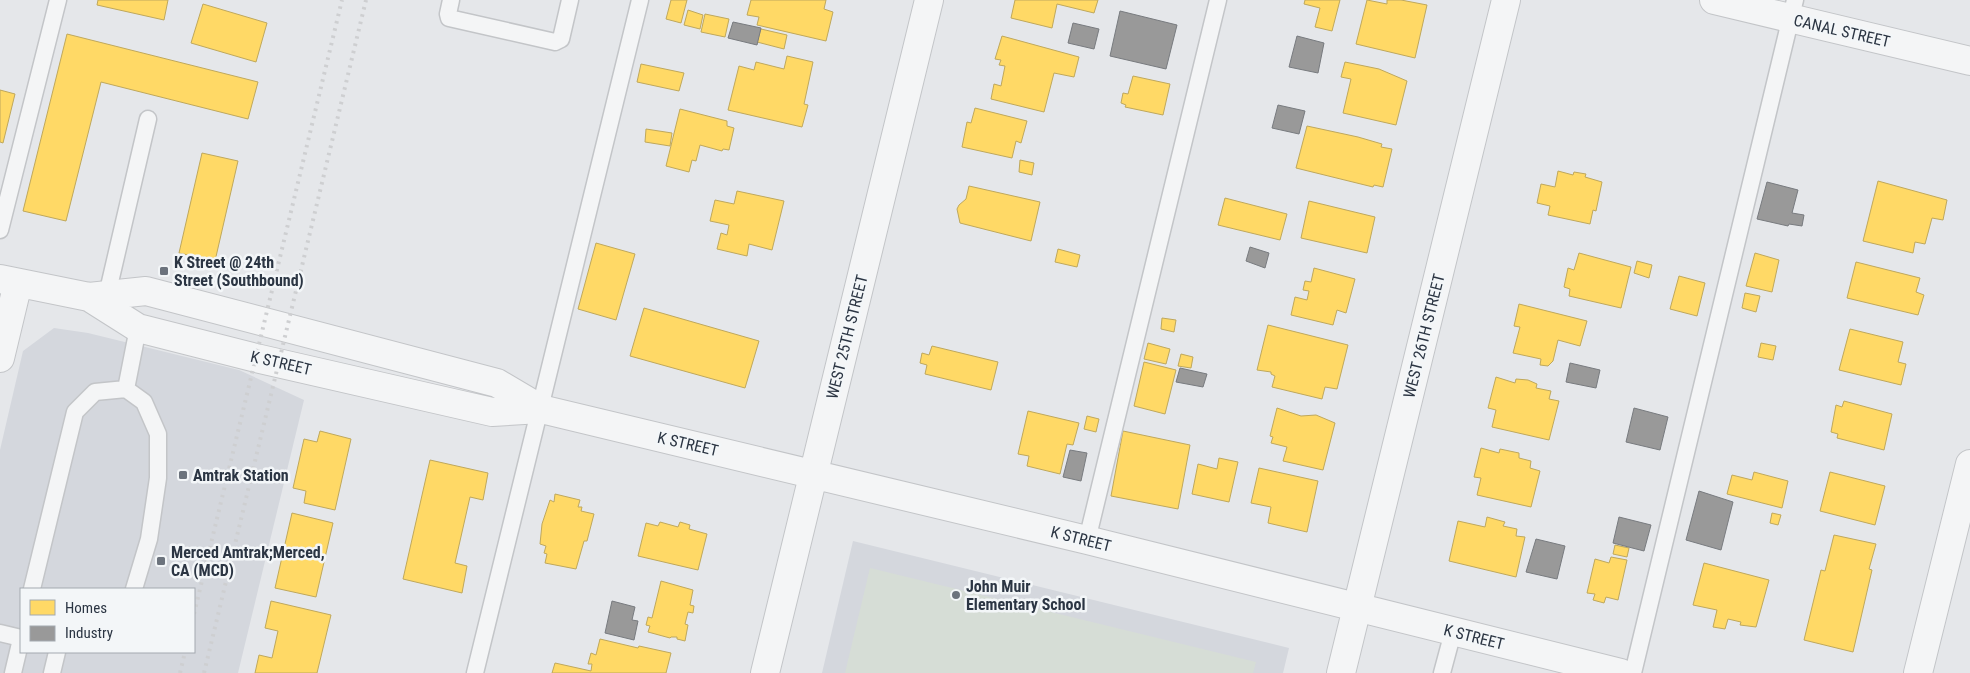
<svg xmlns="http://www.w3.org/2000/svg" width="1970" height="673" viewBox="0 0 1970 673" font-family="'Roboto Condensed',sans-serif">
	<rect width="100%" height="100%" fill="#e5e7ea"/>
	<path fill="#d4d7dd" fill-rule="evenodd" d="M54 328 88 333 239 370 304 400 238 673H0V450L23 351ZM21 589H194V652H21Z
		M853 541 1289 648 1283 673H822Z"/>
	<path fill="#d6ddd6" d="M870 568 1256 662 1253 673H845Z"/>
	<path fill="#ffd966" stroke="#bfa85c" d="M98 0H168L164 20 97 5Z
		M671 0H687L681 23 666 19Z
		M751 0H826L824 9 833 12 826 41 757 25 759 17 747 15Z
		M1015 0H1098L1094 13 1057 4 1052 28 1011 18Z
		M1305 0H1340L1332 31 1315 27 1320 8 1304 4Z
		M1367 0 1387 4V0H1401L1427 5 1415 58 1356 44Z
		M203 4 267 23 256 62 191 43Z
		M688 10 703 15 700 29 684 25Z
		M705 14 729 19 725 37 701 32Z
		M761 29 787 35 784 49 757 42Z
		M67 34 258 82 248 119 101 82 66 221 23 211Z
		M1002 36 1079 57 1074 77 1054 73 1044 112 991 99 994 84 1001 86 1005 66 999 65 1001 60 995 59Z
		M787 56 813 62 804 104 808 105 802 127 728 110 739 66 754 70 756 62 784 69Z
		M1345 62 1379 69 1407 81 1396 125 1343 113 1351 79 1341 77Z
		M641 64 684 73 679 91 637 82Z
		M1133 76 1170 84 1163 115 1125 107 1126 105 1121 103 1123 93 1128 94Z
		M0 90 15 94 3 143 0 142Z
		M975 108 1027 121 1021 143 1016 141 1012 158 962 147 967 122 971 123Z
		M680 109 727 121V126L734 128 729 150 723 149 722 151 700 145 696 161 692 160 689 172 666 166Z
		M1307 126 1358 137 1382 144 1381 147 1392 149 1383 187 1374 185 1373 187 1296 168Z
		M646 129 672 133 670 146 645 142Z
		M202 153 238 161 215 261 179 253Z
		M1020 160 1034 163 1032 175 1019 172Z
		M1558 171 1573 175 1574 172 1586 174 1585 177 1602 182 1596 211 1593 210 1590 224 1548 215 1550 206 1537 203 1541 184 1555 187Z
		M1878 181 1947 200 1943 220 1932 218 1925 244 1915 242 1913 253 1863 241Z
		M969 186 1040 202 1031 241 960 223 957 209 959 205 966 199Z
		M737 191 784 201 772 250 749 244 747 256 717 249 721 233 727 235 729 225 710 221 715 200 734 204Z
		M1225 198 1287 214 1280 240 1218 225Z
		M1309 201 1375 217 1367 253 1301 238Z
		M596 243 635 254 616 320 578 309Z
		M1058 249 1080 255 1077 267 1055 262Z
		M1579 253 1631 267 1621 308 1569 296 1570 289 1564 287 1568 268 1574 270Z
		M1755 253 1779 260 1772 292 1746 286Z
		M1637 261 1652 265 1649 278 1634 273Z
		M1856 262 1920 278 1916 292 1924 295 1918 315 1847 298Z
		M1314 268 1355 279 1346 313 1337 310 1333 325 1291 315 1295 297 1307 300 1309 291 1303 290 1305 281 1311 282Z
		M1679 276 1705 283 1697 316 1670 309Z
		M1745 293 1760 296 1756 312 1742 308Z
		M1519 304 1587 321 1580 346 1558 340 1553 361 1548 366 1540 365 1541 359 1513 353 1520 327 1514 326Z
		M644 308 759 341 745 388 630 356Z
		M1162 318 1176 320 1174 332 1161 329Z
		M1268 325 1348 345 1337 389 1325 387 1322 399 1272 387 1275 376 1271 374V372L1257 370Z
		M1850 329 1903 342 1898 362 1906 364 1901 385 1839 370Z
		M1148 343 1170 349 1166 364 1144 359Z
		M1761 343 1776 346 1773 360 1758 357Z
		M932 346 998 362 991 390 925 374 927 365 920 363 922 353 929 355Z
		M1181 354 1193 357 1191 368 1178 366Z
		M1144 362 1176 370 1165 414 1134 406Z
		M1496 377 1515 383 1516 379 1528 380 1537 384 1536 388 1551 391 1549 399 1559 401 1549 440 1492 427 1496 410 1488 408Z
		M1844 401 1892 414 1884 450 1837 438 1838 434 1831 432 1836 405 1842 407Z
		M1277 408 1301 416 1316 415 1335 423 1323 470 1283 461 1287 447 1271 443 1273 437 1270 436Z
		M1028 411 1079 423 1073 445 1067 444 1060 474 1027 466 1029 456 1018 454Z
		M1087 416 1099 419 1096 432 1084 429Z
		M320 431 351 439 335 510 304 503 306 491 293 488 304 439 317 442Z
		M1123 431 1190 445 1178 509 1111 496Z
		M1481 448 1499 453 1500 449 1519 453V458L1531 461 1530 468 1540 471 1531 507 1477 495 1481 478 1474 477Z
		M1219 458 1238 462 1229 502 1192 494 1198 464 1217 469Z
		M430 460 488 473 483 500 470 497 455 563 467 566 462 593 403 579Z
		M1259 468 1318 481 1307 532 1268 523 1271 507 1251 503Z
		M1754 472 1788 481 1782 508 1727 494 1732 475 1752 480Z
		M1830 472 1885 486 1875 525 1820 511Z
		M555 494 580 500 578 507H582L581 511 594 514 587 541H584L576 569 545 563 547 554 544 553 546 546 540 544 542 524 550 500 554 502Z
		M292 513 333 523 316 597 275 588Z
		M1772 513 1781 515 1778 525 1770 523Z
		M1487 517 1505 522 1503 526 1517 529 1516 536 1525 537 1516 577 1449 561 1458 521 1485 527Z
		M660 522 678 527 680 522 690 525 689 529 707 534 698 570 638 556 646 523 658 526Z
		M1834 535 1876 544 1869 569 1872 570 1853 652 1804 640 1821 570 1825 571Z
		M1615 545 1629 548 1627 557 1613 554Z
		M1611 557 1627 560 1618 600 1606 597 1604 603 1593 600 1595 594 1587 593 1595 559 1609 563Z
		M1704 563 1769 580 1756 627 1740 625 1741 622 1728 619 1725 629 1713 627 1717 610 1693 605Z
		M661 581 693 590 690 605 694 606 693 613 688 612 685 624 688 625 685 641 677 639V637H671L670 638 648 632 650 626 646 625 648 617 652 618Z
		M271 601 331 615 317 673H255L259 655 272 658 278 631 265 628Z
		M600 639 638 648 639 646 671 653 666 673H552L555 663 591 671 592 664H588L591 653 596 655Z"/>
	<path fill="#999" stroke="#787b7f" d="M1120 11 1177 25 1166 69 1110 56Z
		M733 22 761 28 757 45 728 38Z
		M1073 23 1099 29 1094 49 1068 43Z
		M1297 36 1324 43 1318 73 1289 67Z
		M1278 105 1305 111 1299 134 1272 128Z
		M1767 182 1798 190 1792 213 1804 215 1802 226 1789 224 1788 226 1757 219Z
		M1250 247 1269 253 1265 268 1246 261Z
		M1570 363 1600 370 1596 388 1566 382Z
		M1180 368 1207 374 1203 387 1176 382Z
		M1634 408 1668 417 1660 450 1626 442Z
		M1070 450 1087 453 1081 481 1063 477Z
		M1699 491 1733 502 1721 550 1686 540Z
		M1619 517 1651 525 1644 551 1613 543Z
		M1536 539 1565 546 1557 579 1526 572Z
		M612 601 635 607 632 620 638 621 634 640 605 633Z"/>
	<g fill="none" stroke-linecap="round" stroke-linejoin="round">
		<defs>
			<path id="lane" d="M451 0 448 14 449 18 555 42 561 39 570 0
				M0 230 58 0
				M107 295 148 119
				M126 389 138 328
				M1087 540 1218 0
				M32 589 75 412 95 392 126 389 144 402 158 434V478L149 539 134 589
				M0 633 21 638
				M13 673 21 639
				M52 673 57 652
				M475 673 640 0
				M1442 673 1453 632
				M1633 673 1795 0"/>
			<path id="street" d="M1714 0 1970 61
				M0 279 89 297 146 291 497 383 541 409 1087 540 1621 673
				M89 297 138 328 256 358 492 412 541 409
				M0 358 18 283
				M765 673 929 0
				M1341 673 1506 0
				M1918 673 1970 464"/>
		</defs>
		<use href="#lane" stroke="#c3c5c8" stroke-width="19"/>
		<use href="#street" stroke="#c3c5c8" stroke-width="30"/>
		<use href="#lane" stroke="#f4f5f6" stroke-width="16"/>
		<use href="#street" stroke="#f4f5f6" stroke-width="28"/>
		<path stroke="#cecfd1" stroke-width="4" stroke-dasharray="2.5 5" stroke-linecap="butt" d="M194 614 342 0
			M180 673 185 652
			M204 673 366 0"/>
	</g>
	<g fill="#6c737d" stroke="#f3f6f8" stroke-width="2">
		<rect x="159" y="266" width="10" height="10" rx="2.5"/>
		<rect x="178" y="470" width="10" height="10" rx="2.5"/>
		<rect x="156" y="556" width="10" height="10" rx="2.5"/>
		<circle cx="956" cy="595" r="5"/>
	</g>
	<g text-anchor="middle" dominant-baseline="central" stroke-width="5" stroke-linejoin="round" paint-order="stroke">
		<g font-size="16" fill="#2b3543" stroke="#f3f6f8">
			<text transform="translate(1842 31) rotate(13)">CANAL STREET</text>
			<text transform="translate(1424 336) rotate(-76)">WEST 26TH STREET</text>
			<text transform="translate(847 337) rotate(-76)">WEST 25TH STREET</text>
			<text transform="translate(281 363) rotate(13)">K STREET</text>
			<text transform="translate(688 444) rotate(13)">K STREET</text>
			<text transform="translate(1081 539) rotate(14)">K STREET</text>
			<text transform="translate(1474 637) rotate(14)">K STREET</text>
		</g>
		<g font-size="16" font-weight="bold" fill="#2b3543" stroke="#f3f6f8" text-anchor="start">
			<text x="174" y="262">K Street @ 24th<tspan x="174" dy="18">Street (Southbound)</tspan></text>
			<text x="193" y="475">Amtrak Station</text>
			<text x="171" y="552">Merced Amtrak;Merced,<tspan x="171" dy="18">CA (MCD)</tspan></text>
			<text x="966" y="586">John Muir<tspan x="966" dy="18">Elementary School</tspan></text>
		</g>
	</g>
	<rect x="20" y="588" width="175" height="65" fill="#f3f6f8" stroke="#a3a9b0"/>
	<rect x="30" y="600" width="25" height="15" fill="#ffd966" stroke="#a3a9b0"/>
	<text x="65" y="613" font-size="15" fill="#2b3543">Homes</text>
	<rect x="30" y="626" width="25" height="15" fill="#999999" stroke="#a3a9b0"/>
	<text x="65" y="638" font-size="15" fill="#2b3543">Industry</text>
</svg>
